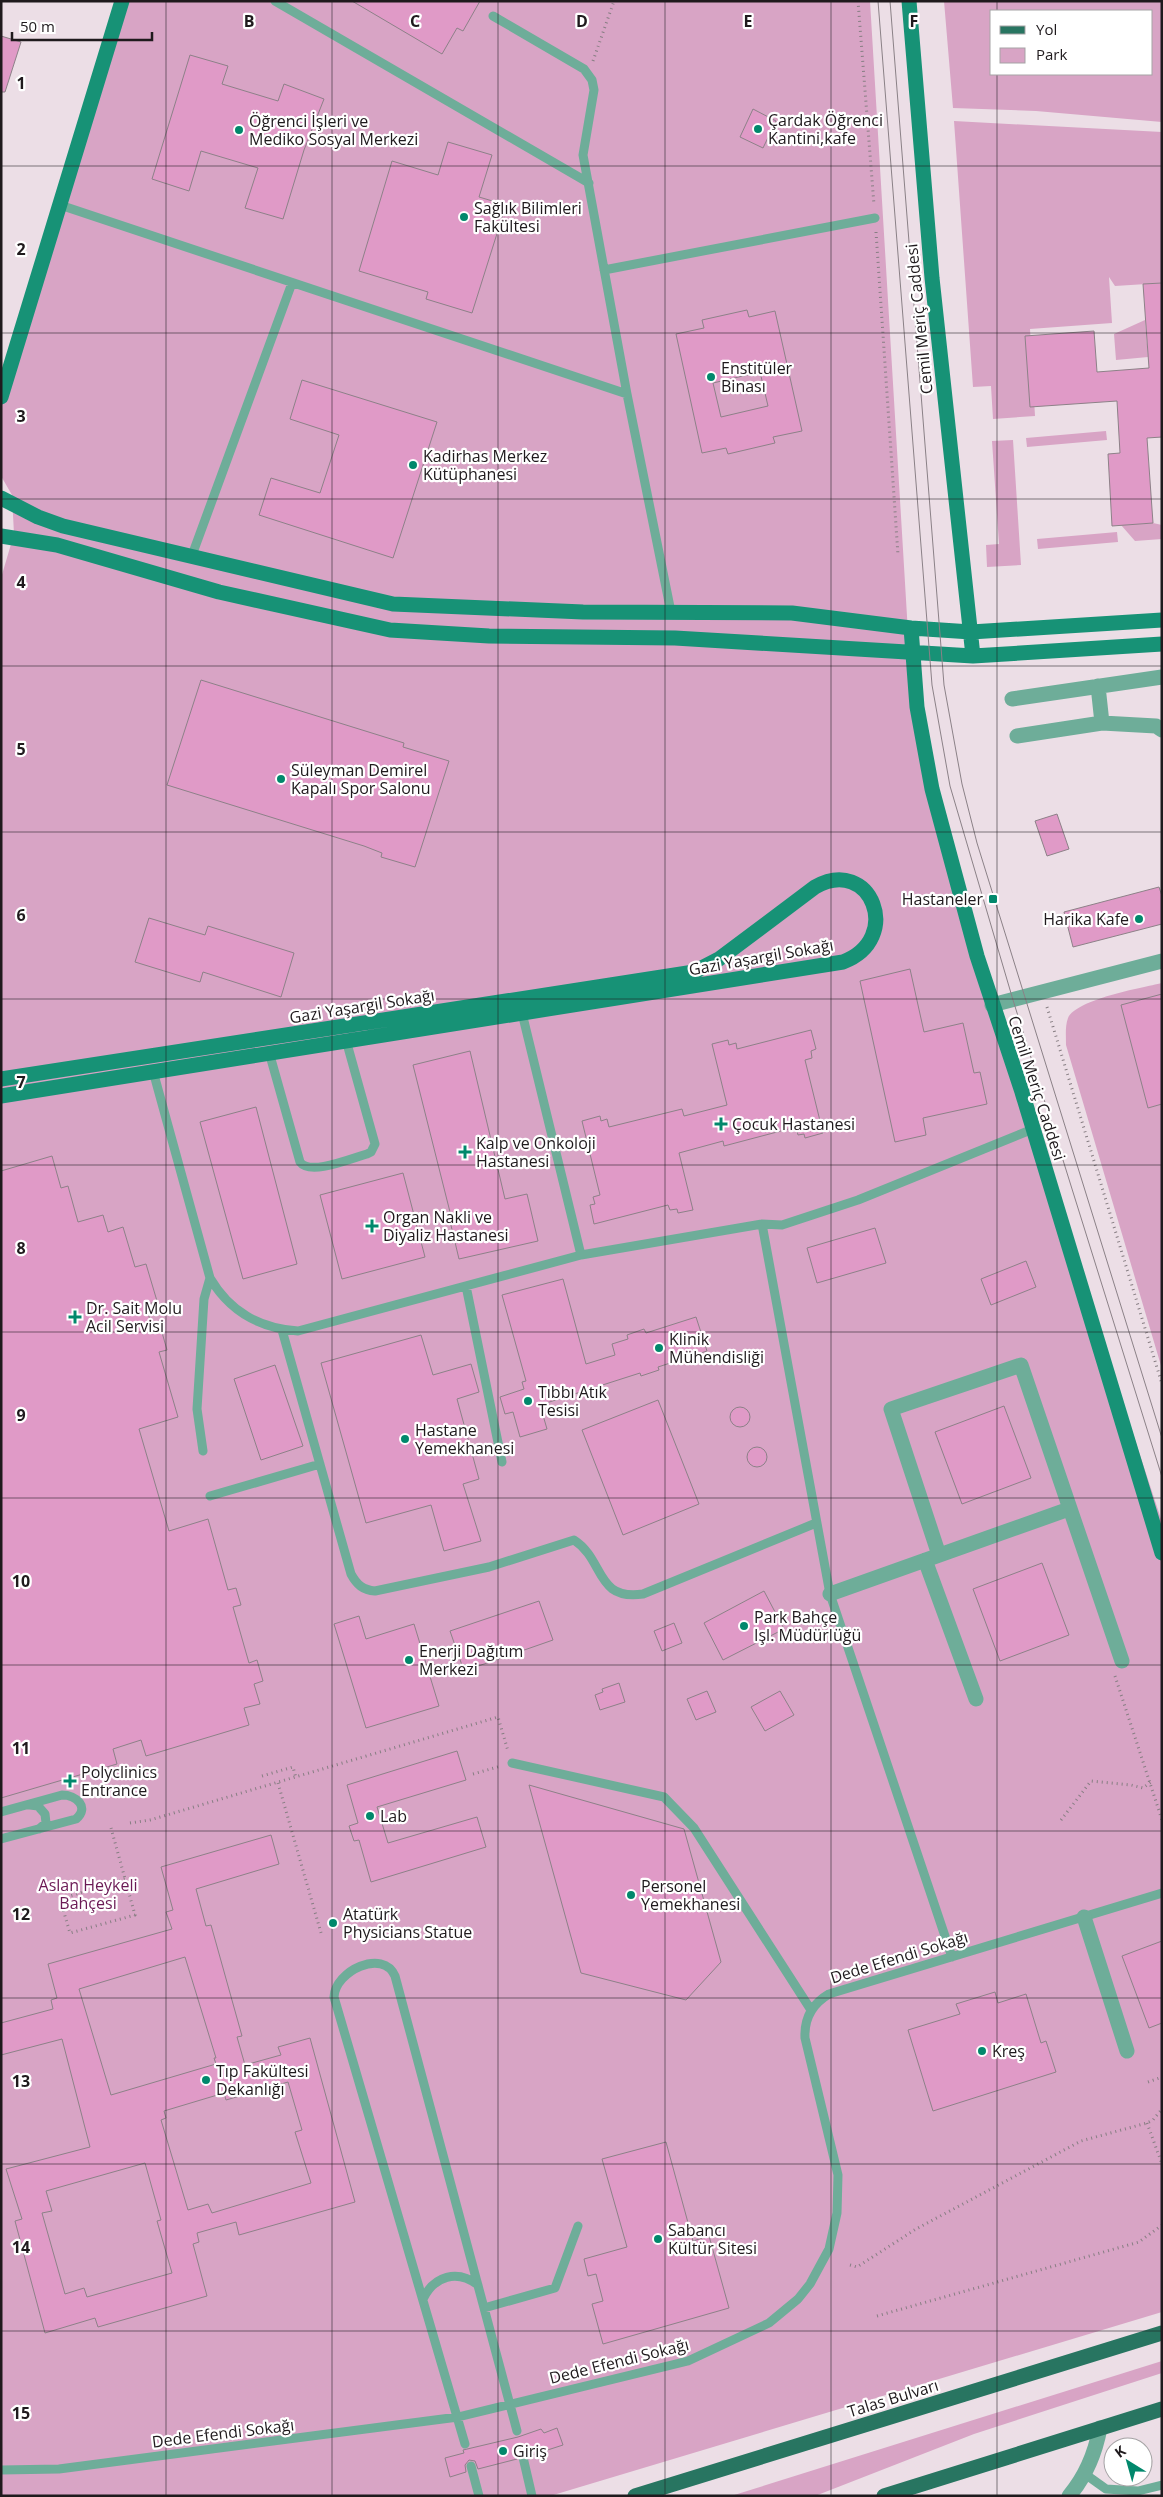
<svg xmlns="http://www.w3.org/2000/svg" width="1163" height="2497" viewBox="0 0 1163 2497" font-family="'Open Sans',sans-serif">
	<rect width="100%" height="100%" fill="#ecdee6"/>
	<path fill="#d8a4c5" fill-rule="evenodd" d="M126 1H870L910 666 969 935 1162 1522V2312L550 2496H1V578L14 534 12 495 1 476V397Z
		M944 1H1162V122L1036 111 953 108ZM992 11H1152V74H992Z
		M954 121 1162 132V283L1115 286 1109 277 1112 323 1030 329 1035 416 993 419 991 386 973 387Z
		M1145 320 1148 357 1116 360 1114 334Z
		M1106 431 1107 440 1027 447 1026 438Z
		M1013 440 1021 565 987 567 986 545 999 544 992 441Z
		M1153 523 1162 525V539L1135 541 1121 525Z
		M1117 532 1118 542 1038 549 1037 539Z
		M1162 983 1148 1108 1162 1104V1369L1066 1045C1066 1036 1065 1026 1068 1018 1077 999 1141 988 1162 983Z
		M1162 2361V2373L974 2434 815 2496H731Z"/>
	<path fill="#e09ac7" stroke="#8d8188" fill-rule="evenodd" d="M352 1H480L463 31 457 28 442 54Z
		M1 36 21 42 5 92H1Z
		M190 55 228 66 222 84 278 101 284 84 324 99 304 150 283 219 245 208 258 168 201 151 189 191 152 179Z
		M753 109 776 121 763 148 740 137Z
		M448 142 492 155 479 197 506 205 472 313 426 299 428 292 359 271 392 161 438 175Z
		M1162 283V437L1147 438 1153 523 1112 526 1108 454 1120 453 1117 401 1030 407 1025 336 1094 331 1097 372 1149 368 1143 284Z
		M747 310 749 317 775 311 802 431 773 437 775 443 728 454 726 448 702 453 676 334 704 328 702 320ZM760 372 768 406 721 417 713 383Z
		M302 380 437 422 393 558 259 515 271 478 320 493 339 435 290 419Z
		M201 680 404 743 403 747 449 761 415 867 381 857 382 853 364 846 167 785Z
		M1057 814 1069 849 1047 856 1035 821Z
		M1159 887 1162 896V924L1073 947 1064 912Z
		M149 918 205 935 208 926 294 953 281 997 203 972 200 982 135 962Z
		M910 969 924 1032 963 1023 974 1073 980 1072 987 1104 923 1118 926 1135 895 1142 860 981Z
		M1162 994V1104L1148 1108 1121 1005Z
		M811 1030 816 1049 811 1051 812 1058 805 1060 823 1133 805 1138 804 1134 798 1135 796 1127 724 1146 723 1141 679 1153 693 1210 678 1213 677 1209 670 1210 668 1205 594 1224 590 1205 595 1204 593 1197 600 1195 582 1121 600 1116 601 1121 607 1119 609 1127 682 1109 684 1116 727 1105 712 1044 728 1040 729 1045 736 1043 737 1049Z
		M470 1051 505 1199 527 1194 538 1241 459 1259 449 1217 451 1216 413 1065Z
		M256 1107 297 1264 243 1279 200 1122Z
		M52 1156 61 1188 68 1186 78 1222 103 1215 108 1232 123 1227 135 1267 146 1264 157 1301 146 1305 153 1332 161 1329 167 1350 159 1352 178 1417 139 1429 169 1531 208 1519 228 1590 236 1588 241 1605 233 1607 249 1663 257 1660 263 1681 254 1684 260 1704 244 1708 249 1725 146 1756 141 1740 113 1749 117 1764 1 1798V1171Z
		M403 1173 425 1257 342 1279 320 1195Z
		M875 1228 886 1263 817 1283 807 1248Z
		M1026 1261 1036 1287 991 1305 981 1279Z
		M563 1279 586 1364 615 1355 612 1344 628 1339 627 1335 644 1329 646 1333 696 1317 707 1351 658 1367 659 1370 641 1376 640 1373 540 1405 547 1429 520 1437 513 1412 505 1414 500 1397 524 1389 522 1382 526 1381 502 1295Z
		M421 1335 433 1375 471 1364 479 1392 457 1399 479 1479 463 1484 481 1541 444 1551 431 1505 366 1523 321 1363Z
		M275 1365 303 1446 261 1460 234 1379Z
		M658 1400 699 1504 623 1535 582 1430Z
		M1004 1406 1031 1478 962 1504 935 1432Z
		M730 1417a10 10 0 1 1 20 0a10 10 0 1 1-20 0Z
		M747 1457a10 10 0 1 1 20 0a10 10 0 1 1-20 0Z
		M1042 1563 1069 1635 1000 1661 973 1589Z
		M764 1591 784 1629 723 1660 704 1623Z
		M539 1601 553 1640 464 1671 450 1631Z
		M359 1616 366 1639 414 1624 439 1706 366 1728 334 1624Z
		M674 1623 682 1643 662 1651 654 1631Z
		M619 1683 625 1702 600 1710 595 1695 603 1692 602 1689Z
		M707 1691 716 1712 696 1720 687 1699Z
		M780 1691 794 1715 765 1731 751 1707Z
		M457 1751 466 1780 377 1807 388 1843 477 1817 486 1847 371 1882 359 1840 354 1841 349 1826 358 1823 347 1785Z
		M529 1785 684 1829 721 1962 686 2000 581 1973Z
		M271 1835 279 1864 196 1889 206 1926 211 1925 242 2036 237 2037 245 2065 281 2055 278 2047 310 2038 355 2202 239 2235 236 2222 197 2233 199 2242 193 2244 207 2296 98 2327 95 2318 45 2333 15 2221 22 2219 6 2169 90 2147 62 2039 1 2055V2023L53 2009 51 2000 57 1998 48 1964 172 1929 166 1912 173 1910 161 1867ZM185 1957 216 2058H214L216 2064 111 2095 79 1989ZM288 2082 302 2130 295 2132 311 2183 212 2213 208 2204 188 2210 161 2120 166 2118 164 2111 224 2093 226 2100ZM145 2163 161 2220 157 2221 172 2273 87 2297 84 2288 65 2294 42 2213 52 2211 46 2191Z
		M1162 1941V2023L1149 2028 1122 1956Z
		M995 1992 998 2003 1026 1994 1041 2043 1046 2041 1056 2072 933 2111 908 2030 960 2014 956 2004Z
		M666 2142 693 2241 709 2236 729 2308 603 2344 592 2304 603 2301 596 2274 588 2276 584 2259 627 2247 602 2159Z
		M557 2428 563 2445 529 2456 526 2448 520 2447 516 2452 517 2459 478 2469 475 2461 469 2460 465 2465 466 2472 450 2477 445 2458 464 2453 463 2450 518 2437 541 2429 544 2433Z"/>
	<g fill="none" stroke-linecap="round" stroke-linejoin="round">
		<path stroke="#877e83" stroke-width="3" stroke-dasharray="1 4" stroke-linecap="butt" d="M858 1 874 205
			M593 61 614 1
			M876 232 898 555
			M1047 1007 1162 1384
			M1115 1676 1162 1820
			M473 1774 501 1766
			M262 1776 293 1767 296 1778
			M278 1783 321 1933
			M1061 1820 1091 1781 1131 1785 1143 1788 1151 1782
			M130 1823 150 1820 498 1717 508 1751
			M111 1828 135 1915 70 1933 60 1899 125 1879
			M1148 2082 1162 2077
			M1147 2123 1162 2164
			M850 2265 857 2267 916 2229 1081 2141 1147 2123 1153 2120 1162 2109
			M877 2316 1139 2242 1162 2225"/>
		<path stroke="#6ead99" stroke-width="9" d="M275 1 589 183
			M493 16 584 69 592 80 594 90 583 155 627 394 671 612
			M60 205 627 394
			M604 270 875 218
			M191 558 292 283
			M522 1013 581 1255
			M269 1052 300 1162C310 1176 352 1158 367 1154L371 1152 375 1144 346 1040
			M153 1071 210 1278C230 1312 259 1328 298 1331L581 1255 762 1224 782 1225 858 1200 1033 1129
			M762 1224 830 1594 952 1957
			M466 1286 502 1462
			M282 1330 351 1574C357 1585 363 1590 375 1591L489 1567 574 1540C605 1560 595 1601 643 1594L816 1523
			M203 1451 197 1409 204 1299 210 1278
			M210 1496 320 1464
			M512 1763 664 1797 694 1828 811 2010
			M30 1805 38 1806 45 1814 46 1823 39 1829
			M1 1812 62 1795C76 1795 90 1807 76 1819L1 1839
			M423 2299C434 2276 457 2269 478 2285
			M484 2308 555 2288 578 2226
			M465 2444 334 1997C335 1971 383 1948 395 1976L517 2431
			M522 2453 532 2496
			M471 2466 479 2496
			M1 2470 59 2469 458 2417 688 2361 769 2323 798 2299 810 2284 829 2249 837 2213 838 2175 805 2038C804 2018 812 2004 829 1994L1162 1893
			M1085 2474 1106 2489 1138 2491 1162 2485"/>
		<path stroke="#6ead99" stroke-width="15" d="M1098 686 1102 723
			M1012 699 1162 677
			M1017 736 1102 723 1156 726 1162 730
			M992 1005 1162 961
			M939 1555 891 1409 1021 1365 1122 1661
			M925 1560 976 1699
			M830 1594 1069 1509
			M1084 1917 1127 2051
			M1069 2496C1086 2476 1095 2454 1100 2428"/>
		<path stroke="#179276" stroke-width="15" d="M909 1 932 278 973 656
			M1 397 122 1
			M1 498 38 517 63 526 393 604 583 612 792 613 911 628 971 632 1162 620
			M1 536 57 545 219 592 390 630 489 636 675 638 973 656 1162 644
			M911 628 917 707 932 789 977 956 1022 1092 1162 1553
			M1 1079 694 972 719 959 815 887C871 855 904 939 843 962L1 1096"/>
		<path stroke="#287561" stroke-width="15" d="M635 2496 1162 2333
			M884 2496 1162 2409"/>
		<path stroke="#8b8187" stroke-width="1" d="M878 1 932 685 950 786 1013 1000 1162 1477
			M890 1 944 685 962 784 977 843 1162 1438"/>
	</g>
	<path fill="none" stroke="#1f1a1d" stroke-width="1" stroke-opacity="0.55" d="M166 1V2496M332 1V2496M498 1V2496M665 1V2496M831 1V2496M997 1V11M997 74V2496M1 166H1162M1 333H1162M1 499H1162M1 666H1162M1 832H1162M1 999H1162M1 1165H1162M1 1332H1162M1 1498H1162M1 1665H1162M1 1831H1162M1 1998H1162M1 2164H1162M1 2331H1162"/>
	<g fill="#01886c" stroke="#fff" stroke-width="2">
		<circle cx="758" cy="129" r="5"/>
		<circle cx="239" cy="130" r="5"/>
		<circle cx="464" cy="217" r="5"/>
		<circle cx="711" cy="377" r="5"/>
		<circle cx="413" cy="465" r="5"/>
		<circle cx="281" cy="779" r="5"/>
		<rect x="988" y="894" width="10" height="10" rx="2.5"/>
		<circle cx="1139" cy="919" r="5"/>
		<path d="M718.5 1116.5h5v5h5v5h-5v5h-5v-5h-5v-5h5z"/>
		<path d="M462.5 1144.5h5v5h5v5h-5v5h-5v-5h-5v-5h5z"/>
		<path d="M369.5 1218.5h5v5h5v5h-5v5h-5v-5h-5v-5h5z"/>
		<path d="M72.5 1309.5h5v5h5v5h-5v5h-5v-5h-5v-5h5z"/>
		<circle cx="659" cy="1348" r="5"/>
		<circle cx="528" cy="1401" r="5"/>
		<circle cx="405" cy="1439" r="5"/>
		<circle cx="744" cy="1626" r="5"/>
		<circle cx="409" cy="1660" r="5"/>
		<path d="M67.5 1773.5h5v5h5v5h-5v5h-5v-5h-5v-5h5z"/>
		<circle cx="370" cy="1816" r="5"/>
		<circle cx="631" cy="1895" r="5"/>
		<circle cx="333" cy="1923" r="5"/>
		<circle cx="982" cy="2051" r="5"/>
		<circle cx="206" cy="2080" r="5"/>
		<circle cx="658" cy="2239" r="5"/>
		<circle cx="503" cy="2451" r="5"/>
	</g>
	<g text-anchor="middle" dominant-baseline="central" stroke-width="4.5" stroke-linejoin="round" paint-order="stroke">
		<g font-size="16" fill="#1f1a1d" stroke="#fff" text-anchor="start">
			<text x="768" y="120">Çardak Öğrenci<tspan x="768" dy="18">Kantini,kafe</tspan></text>
			<text x="249" y="121">Öğrenci İşleri ve<tspan x="249" dy="18">Mediko Sosyal Merkezi</tspan></text>
			<text x="474" y="208">Sağlık Bilimleri<tspan x="474" dy="18">Fakültesi</tspan></text>
			<text x="721" y="368">Enstitüler<tspan x="721" dy="18">Binası</tspan></text>
			<text x="423" y="456">Kadirhas Merkez<tspan x="423" dy="18">Kütüphanesi</tspan></text>
			<text x="291" y="770">Süleyman Demirel<tspan x="291" dy="18">Kapalı Spor Salonu</tspan></text>
			<text x="983" y="899" text-anchor="end">Hastaneler</text>
			<text x="1129" y="919" text-anchor="end">Harika Kafe</text>
			<text x="732" y="1124">Çocuk Hastanesi</text>
			<text x="476" y="1143">Kalp ve Onkoloji<tspan x="476" dy="18">Hastanesi</tspan></text>
			<text x="383" y="1217">Organ Nakli ve<tspan x="383" dy="18">Diyaliz Hastanesi</tspan></text>
			<text x="86" y="1308">Dr. Sait Molu<tspan x="86" dy="18">Acil Servisi</tspan></text>
			<text x="669" y="1339">Klinik<tspan x="669" dy="18">Mühendisliği</tspan></text>
			<text x="538" y="1392">Tıbbı Atık<tspan x="538" dy="18">Tesisi</tspan></text>
			<text x="415" y="1430">Hastane<tspan x="415" dy="18">Yemekhanesi</tspan></text>
			<text x="754" y="1617">Park Bahçe<tspan x="754" dy="18">Işl. Müdürlüğü</tspan></text>
			<text x="419" y="1651">Enerji Dağıtım<tspan x="419" dy="18">Merkezi</tspan></text>
			<text x="81" y="1772">Polyclinics<tspan x="81" dy="18">Entrance</tspan></text>
			<text x="380" y="1816">Lab</text>
			<text x="641" y="1886">Personel<tspan x="641" dy="18">Yemekhanesi</tspan></text>
			<text x="343" y="1914">Atatürk<tspan x="343" dy="18">Physicians Statue</tspan></text>
			<text x="992" y="2051">Kreş</text>
			<text x="216" y="2071">Tıp Fakültesi<tspan x="216" dy="18">Dekanlığı</tspan></text>
			<text x="668" y="2230">Sabancı<tspan x="668" dy="18">Kültür Sitesi</tspan></text>
			<text x="513" y="2451">Giriş</text>
		</g>
		<g font-size="16" fill="#1f1a1d" stroke="#fff">
			<text transform="translate(919 319) rotate(-96)">Cemil Meriç Caddesi</text>
			<text transform="translate(761 957) rotate(-10)">Gazi Yaşargil Sokağı</text>
			<text transform="translate(362 1006) rotate(-9)">Gazi Yaşargil Sokağı</text>
			<text transform="translate(1037 1088) rotate(72)">Cemil Meriç Caddesi</text>
			<text transform="translate(899 1957) rotate(-17)">Dede Efendi Sokağı</text>
			<text transform="translate(619 2361) rotate(-14)">Dede Efendi Sokağı</text>
			<text transform="translate(893 2398) rotate(-17)">Talas Bulvarı</text>
			<text transform="translate(223 2433) rotate(-7)">Dede Efendi Sokağı</text>
		</g>
		<g font-size="16" fill="#6b1a55" stroke="#fff">
			<text x="88" y="1885">Aslan Heykeli<tspan x="88" dy="18">Bahçesi</tspan></text>
		</g>
	</g>
	<g font-size="16" text-anchor="middle" font-weight="bold" fill="#1f1a1d" stroke="#fff" stroke-width="4.5" stroke-linejoin="round" paint-order="stroke">
		<text x="249" y="27">B</text>
		<text x="415" y="27">C</text>
		<text x="582" y="27">D</text>
		<text x="748" y="27">E</text>
		<text x="914" y="27">F</text>
		<text x="21" y="89">1</text>
		<text x="21" y="255">2</text>
		<text x="21" y="422">3</text>
		<text x="21" y="588">4</text>
		<text x="21" y="755">5</text>
		<text x="21" y="921">6</text>
		<text x="21" y="1088">7</text>
		<text x="21" y="1254">8</text>
		<text x="21" y="1421">9</text>
		<text x="21" y="1587">10</text>
		<text x="21" y="1754">11</text>
		<text x="21" y="1920">12</text>
		<text x="21" y="2087">13</text>
		<text x="21" y="2253">14</text>
		<text x="21" y="2419">15</text>
	</g>
	<rect width="1163" height="2497" fill="none" stroke="#1f1a1d" stroke-width="5"/>
	<rect x="990" y="10" width="162" height="65" fill="#ffffff" stroke="#a5a3a5"/>
	<rect x="1000" y="26" width="25" height="8" fill="#287561" stroke="#a5a3a5"/>
	<text x="1036" y="35" font-size="15" fill="#1f1a1d">Yol</text>
	<rect x="1000" y="48" width="25" height="15" fill="#d8a4c5" stroke="#a5a3a5"/>
	<text x="1036" y="60" font-size="15" fill="#1f1a1d">Park</text>
	<g transform="translate(1128 2462) rotate(323)"><circle r="24" fill="#ffffff" stroke="#a5a3a5"/>
	<path d="M0-4L9 19L0 12L-9 19Z" fill="#01886c"/>
	<text y="-8" font-size="14" font-weight="bold" text-anchor="middle" fill="#1f1a1d">K</text>
	</g>
	<path d="M12 32v8h140v-8" fill="none" stroke="#1f1a1d" stroke-width="2.5"/>
	<text x="20" y="32" font-size="15" fill="#1f1a1d" stroke="#ffffff" stroke-width="4" paint-order="stroke">50 m</text>
</svg>
